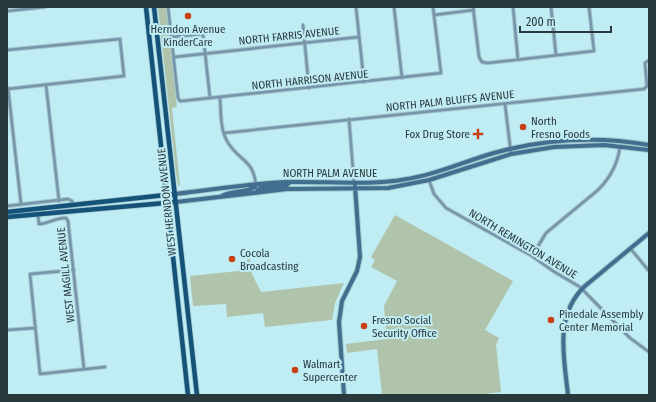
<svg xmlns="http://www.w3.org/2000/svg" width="656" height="402" viewBox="0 0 656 402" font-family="'Fira Sans Condensed',sans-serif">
	<rect width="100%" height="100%" fill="#c0ecf3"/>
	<path fill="#afc4aa" d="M158 7H166L177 107 172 108 180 186 178 185 176 173Z
		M395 215 513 281 485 330 499 338 496 345 501 392 475 395H382L377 349 347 353 346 344 387 339 384 306 397 281 371 267 375 260 371 257Z
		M247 259H250L252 274 261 292 344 283 335 303 332 320 265 327 263 313 227 317 226 304 193 306 190 276 248 270Z"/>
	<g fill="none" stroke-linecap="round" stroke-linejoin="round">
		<defs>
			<path id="street" d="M168 7 178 98 180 101H182L441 73 433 7
				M356 7 364 82
				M394 7 402 78
				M473 7 479 57 482 62 488 63 594 51 589 7
				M513 7 518 60
				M551 7 556 55
				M7 11 45 7
				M434 15 474 10
				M303 25 309 88
				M171 37 203 34 210 98
				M7 50 120 39 124 76 7 89
				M174 57 359 37
				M46 85 59 201
				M8 88 21 204
				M220 97C221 111 220 129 227 141 238 161 253 158 256 185
				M505 104 511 154
				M349 119 354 183
				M224 133 644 89 647 86 645 63 649 60
				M429 180 434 194 446 208 532 256 553 271 580 287 630 338 649 352
				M7 206 68 199 72 201V205
				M38 215 39 224C48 224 57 217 66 218L68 221 84 369
				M630 248 649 271
				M532 256 546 233 598 190C610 178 618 164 620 146
				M74 270 30 274 40 374 105 367
				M7 330 35 328"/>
			<path id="secondary" d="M255 193 260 188 287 185 289 183
				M175 194C213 190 251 183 289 182 329 181 368 186 407 179 436 175 465 161 494 153 544 139 597 136 649 145
				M222 196C232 190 246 193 255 187L256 185
				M176 202 287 189 388 188 429 180 511 154 554 147 604 145 649 150
				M344 395 339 322 342 301 357 271 360 257 355 186
				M568 395C564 357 554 315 585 286L649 233"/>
			<path id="primary" d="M146 7 188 395
				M154 7 197 395
				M7 212 175 194
				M7 217 176 202"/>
		</defs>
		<use href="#street" stroke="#a2c8ce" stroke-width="4.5"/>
		<use href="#secondary" stroke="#a2c8ce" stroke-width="6"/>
		<use href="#primary" stroke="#a2c8ce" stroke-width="6"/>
		<use href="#street" stroke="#7794ab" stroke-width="2.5"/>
		<use href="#secondary" stroke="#426e8f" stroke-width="4"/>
		<use href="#primary" stroke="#14527a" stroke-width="4.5"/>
	</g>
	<g fill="#c83f15" stroke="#c0ecf3" stroke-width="1.5">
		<circle cx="188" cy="16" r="4"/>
		<circle cx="523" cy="127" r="4"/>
		<path d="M476 128h4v4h4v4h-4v4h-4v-4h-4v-4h4z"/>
		<circle cx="232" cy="259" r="4"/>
		<circle cx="551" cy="320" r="4"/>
		<circle cx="364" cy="326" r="4"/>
		<circle cx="295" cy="370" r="4"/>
	</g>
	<g text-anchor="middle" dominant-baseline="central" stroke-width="4" stroke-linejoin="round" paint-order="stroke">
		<g font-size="11" fill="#28393c" stroke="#c0ecf3" text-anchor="start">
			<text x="188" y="29" text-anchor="middle">Herndon Avenue<tspan x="188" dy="13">KinderCare</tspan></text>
			<text x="531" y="121">North<tspan x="531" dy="13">Fresno Foods</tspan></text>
			<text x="470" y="134" text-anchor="end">Fox Drug Store</text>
			<text x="240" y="253">Cocola<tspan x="240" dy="13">Broadcasting</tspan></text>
			<text x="559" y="314">Pinedale Assembly<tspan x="559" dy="13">Center Memorial</tspan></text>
			<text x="372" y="320">Fresno Social<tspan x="372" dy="13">Security Office</tspan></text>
			<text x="303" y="364">Walmart<tspan x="303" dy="13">Supercenter</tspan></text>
		</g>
		<g font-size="11" fill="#28393c" stroke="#c0ecf3">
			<text transform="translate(289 36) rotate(-6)">NORTH FARRIS AVENUE</text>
			<text transform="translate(310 80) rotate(-6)">NORTH HARRISON AVENUE</text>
			<text transform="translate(450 101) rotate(-6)">NORTH PALM BLUFFS AVENUE</text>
			<text x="330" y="173">NORTH PALM AVENUE</text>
			<text transform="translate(167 202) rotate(-96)">WEST HERNDON AVENUE</text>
			<text transform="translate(523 244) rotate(31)">NORTH REMINGTON AVENUE</text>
			<text transform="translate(66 275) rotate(-96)">WEST MAGILL AVENUE</text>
		</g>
	</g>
	<rect width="656" height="402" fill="none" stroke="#28393c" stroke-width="16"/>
	<path d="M520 26v6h91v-6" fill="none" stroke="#28393c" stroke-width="2"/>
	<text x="526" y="26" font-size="12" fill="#28393c" stroke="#c0ecf3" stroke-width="3" paint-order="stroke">200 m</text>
</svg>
